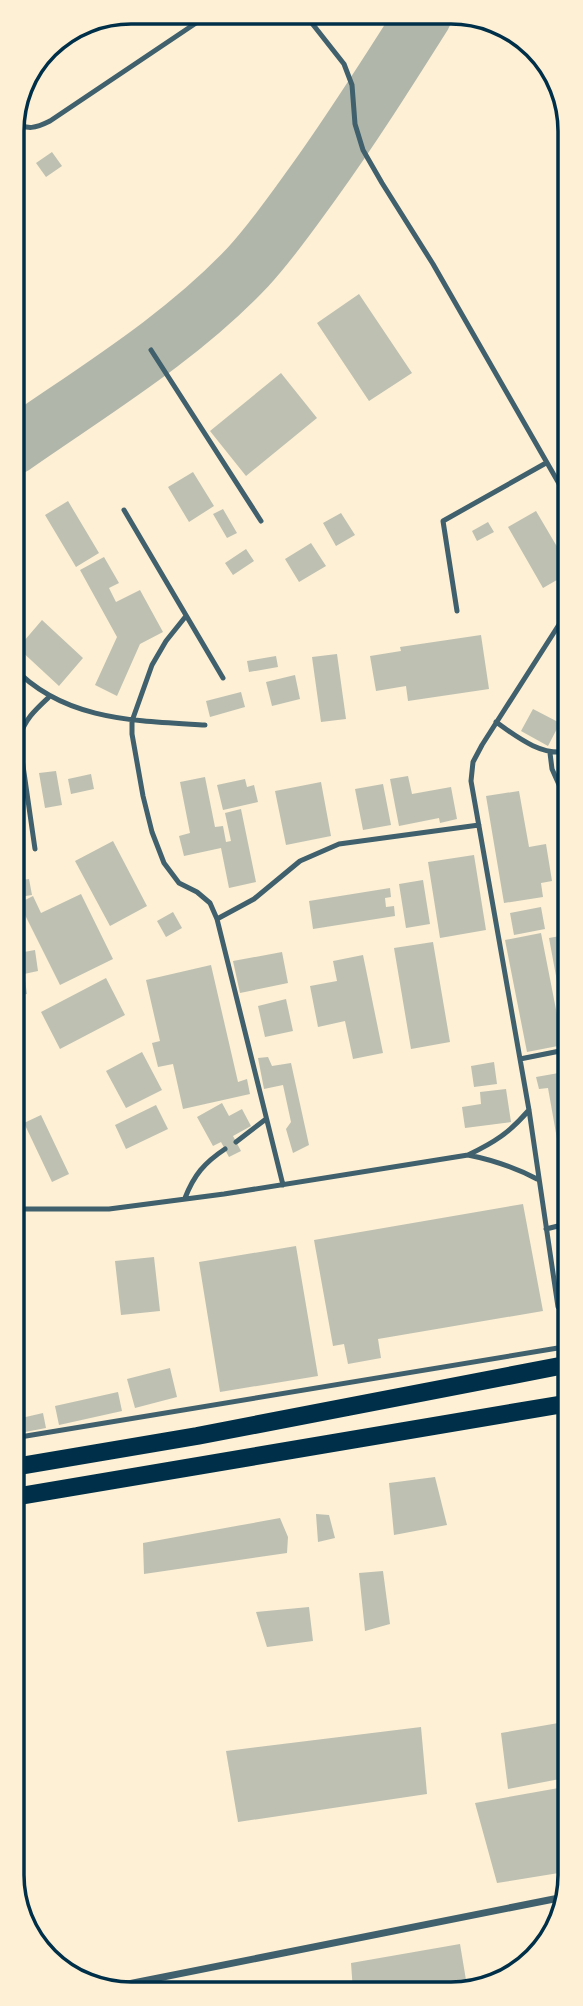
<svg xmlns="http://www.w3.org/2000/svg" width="583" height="2006" viewBox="0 0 583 2006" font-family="'Sofia Sans Condensed',sans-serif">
	<rect width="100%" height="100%" fill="#fdf0d5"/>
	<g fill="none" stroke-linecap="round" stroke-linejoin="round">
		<path stroke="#b1b6ab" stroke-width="56" d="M13 447C93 391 180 339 248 267 272 241 292 212 313 183 352 129 388 72 424 15"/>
	</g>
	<path fill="#bec0b2" d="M52 152 62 166 46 177 36 163Z
		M359 294 412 373 369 401 317 323Z
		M19 314 24 321 13 329V318Z
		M281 373 317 418 246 476 210 431Z
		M193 472 214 506 189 522 168 487Z
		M68 501 99 553 76 567 45 515Z
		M223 509 237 533 227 538 213 514Z
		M536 511 569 567V573L543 588 508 527Z
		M341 513 355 535 336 546 323 523Z
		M488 522 494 532 477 541 472 531Z
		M311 543 326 566 299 582 285 559Z
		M246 549 254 561 233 575 225 563Z
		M104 557 119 583 109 588 116 602 140 590 163 632 140 644 117 696 95 685 117 637 80 570Z
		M42 620 83 658 59 686 18 648Z
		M481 635 489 689 408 701 406 686 376 691 370 656 401 651 400 647Z
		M337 654 346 719 321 722 312 657Z
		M276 656 278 667 249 672 247 661Z
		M295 675 300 699 272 706 266 682Z
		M241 692 245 707 210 717 206 701Z
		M533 709 560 723 548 746 521 731Z
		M56 771 62 805 45 808 39 773Z
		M91 774 94 789 71 794 68 779Z
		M408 776 412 794 451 787 457 819 440 823 439 818 399 826 390 779Z
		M205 777 215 827 223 826 226 842 231 841 225 813 241 809 256 882 229 888 221 848 184 856 179 836 190 833 180 782Z
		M245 779 247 787 254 785 258 802 223 810 217 785Z
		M321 782 331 836 286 845 275 791Z
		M383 784 391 825 363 830 355 789Z
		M519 791 529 847 546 844 552 881 541 883 543 897 504 903 486 796Z
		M113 841 147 906 110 926 75 861Z
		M474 855 486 930 440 938 428 862Z
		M29 879 32 895 13 898V881Z
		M423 880 430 924 406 928 399 884Z
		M390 888 391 897 385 898 386 907 394 906 395 916 313 929 309 901Z
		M81 894 113 959 60 985 19 903 33 896 41 913Z
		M541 907 545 929 514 935 510 913Z
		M173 912 182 928 166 937 157 921Z
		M541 933 563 1045 527 1052 505 940Z
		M566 935 569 945 570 1001 561 1003 549 938Z
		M22 939 24 952 35 950 38 971 24 974 27 994 13 996V940Z
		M433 942 450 1042 411 1049 394 948Z
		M282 952 288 983 240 993 233 961Z
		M363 955 383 1053 353 1059 345 1021 318 1027 310 986 337 981 333 961Z
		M211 965 238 1082 247 1079 250 1094 183 1109 173 1064 158 1067 152 1043 160 1041 146 980Z
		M106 978 125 1015 60 1049 41 1012Z
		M286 999 293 1031 265 1037 258 1006Z
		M142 1052 162 1090 126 1108 106 1071Z
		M268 1057 272 1066 291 1063 309 1145 293 1153 286 1129 291 1122 283 1085 264 1089 258 1058Z
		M494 1062 497 1084 474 1087 471 1066Z
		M570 1071V1201H568L548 1088 539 1089 536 1077Z
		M506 1089 511 1122 465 1128 462 1107 481 1104 480 1092Z
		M222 1103 229 1116 242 1109 251 1126 233 1136 241 1151 229 1157 221 1142 213 1146 197 1117Z
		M156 1105 168 1129 126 1149 115 1125Z
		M41 1115 69 1174 52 1182 24 1123Z
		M523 1204 543 1311 378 1339 381 1358 348 1364 344 1344 333 1346 314 1240Z
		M296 1246 318 1376 220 1392 199 1262Z
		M154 1257 160 1311 121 1315 115 1261Z
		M170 1368 177 1397 135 1408 127 1379Z
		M118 1392 122 1411 59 1425 55 1406Z
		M43 1413 46 1428 20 1433 17 1419Z
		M435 1477 447 1525 394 1535 389 1483Z
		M316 1514 329 1515 335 1538 318 1542Z
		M280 1518 288 1537 287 1553 144 1574 143 1543Z
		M383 1571 390 1624 365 1631 359 1573Z
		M309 1607 313 1641 267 1647 256 1612Z
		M14 1646 19 1665 14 1667Z
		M570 1721V1777L508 1789 501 1733Z
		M421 1727 427 1794 238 1822 226 1751Z
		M570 1786 571 1871 497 1883 475 1803Z
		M16 1835 21 1870 14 1871V1836Z
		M460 1944 468 1992 353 1991 351 1963Z"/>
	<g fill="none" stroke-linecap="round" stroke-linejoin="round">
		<path stroke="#3f606c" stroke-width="5" d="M307 17 344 64 352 85 355 124 363 150 382 183 433 264 569 501
			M14 121C27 131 36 128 50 121L202 19
			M151 350 261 521
			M124 510 223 678
			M457 611 443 521 546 463
			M186 616 166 641 152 665 132 721V734L143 796 152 832 164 863 179 883 197 892 210 903 217 919 283 1185
			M13 667C64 721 136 721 205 725
			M496 722C517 737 542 757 569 751
			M550 753 552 769 569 807
			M35 849 19 738C25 719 35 710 49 697
			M217 919 254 899 300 861 339 844 479 825
			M520 1059 570 1049
			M236 1142 266 1119
			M468 1155C493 1160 514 1167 537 1179
			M185 1198C194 1175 204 1163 225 1149
			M14 1209H109L224 1194 468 1155C495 1142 509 1133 529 1110
			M546 1229 570 1223
			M558 1307 529 1110 471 781 473 762 482 745 569 609
			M14 1438 570 1346"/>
		<path stroke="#3f606c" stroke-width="7" d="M103 1989 564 1897"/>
		<path stroke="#003049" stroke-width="18" d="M14 1467 197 1436 570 1364
			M14 1497 570 1403"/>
	</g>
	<path d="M0 0H583V2006H0ZM131 24H451A107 107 0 0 1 558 131V1875A107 107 0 0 1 451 1982H131A107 107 0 0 1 24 1875V131A107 107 0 0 1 131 24Z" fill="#fdf0d5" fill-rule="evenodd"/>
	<path fill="none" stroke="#003049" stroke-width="3.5" d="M131 24H451A107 107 0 0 1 558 131V1875A107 107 0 0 1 451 1982H131A107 107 0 0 1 24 1875V131A107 107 0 0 1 131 24Z"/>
</svg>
